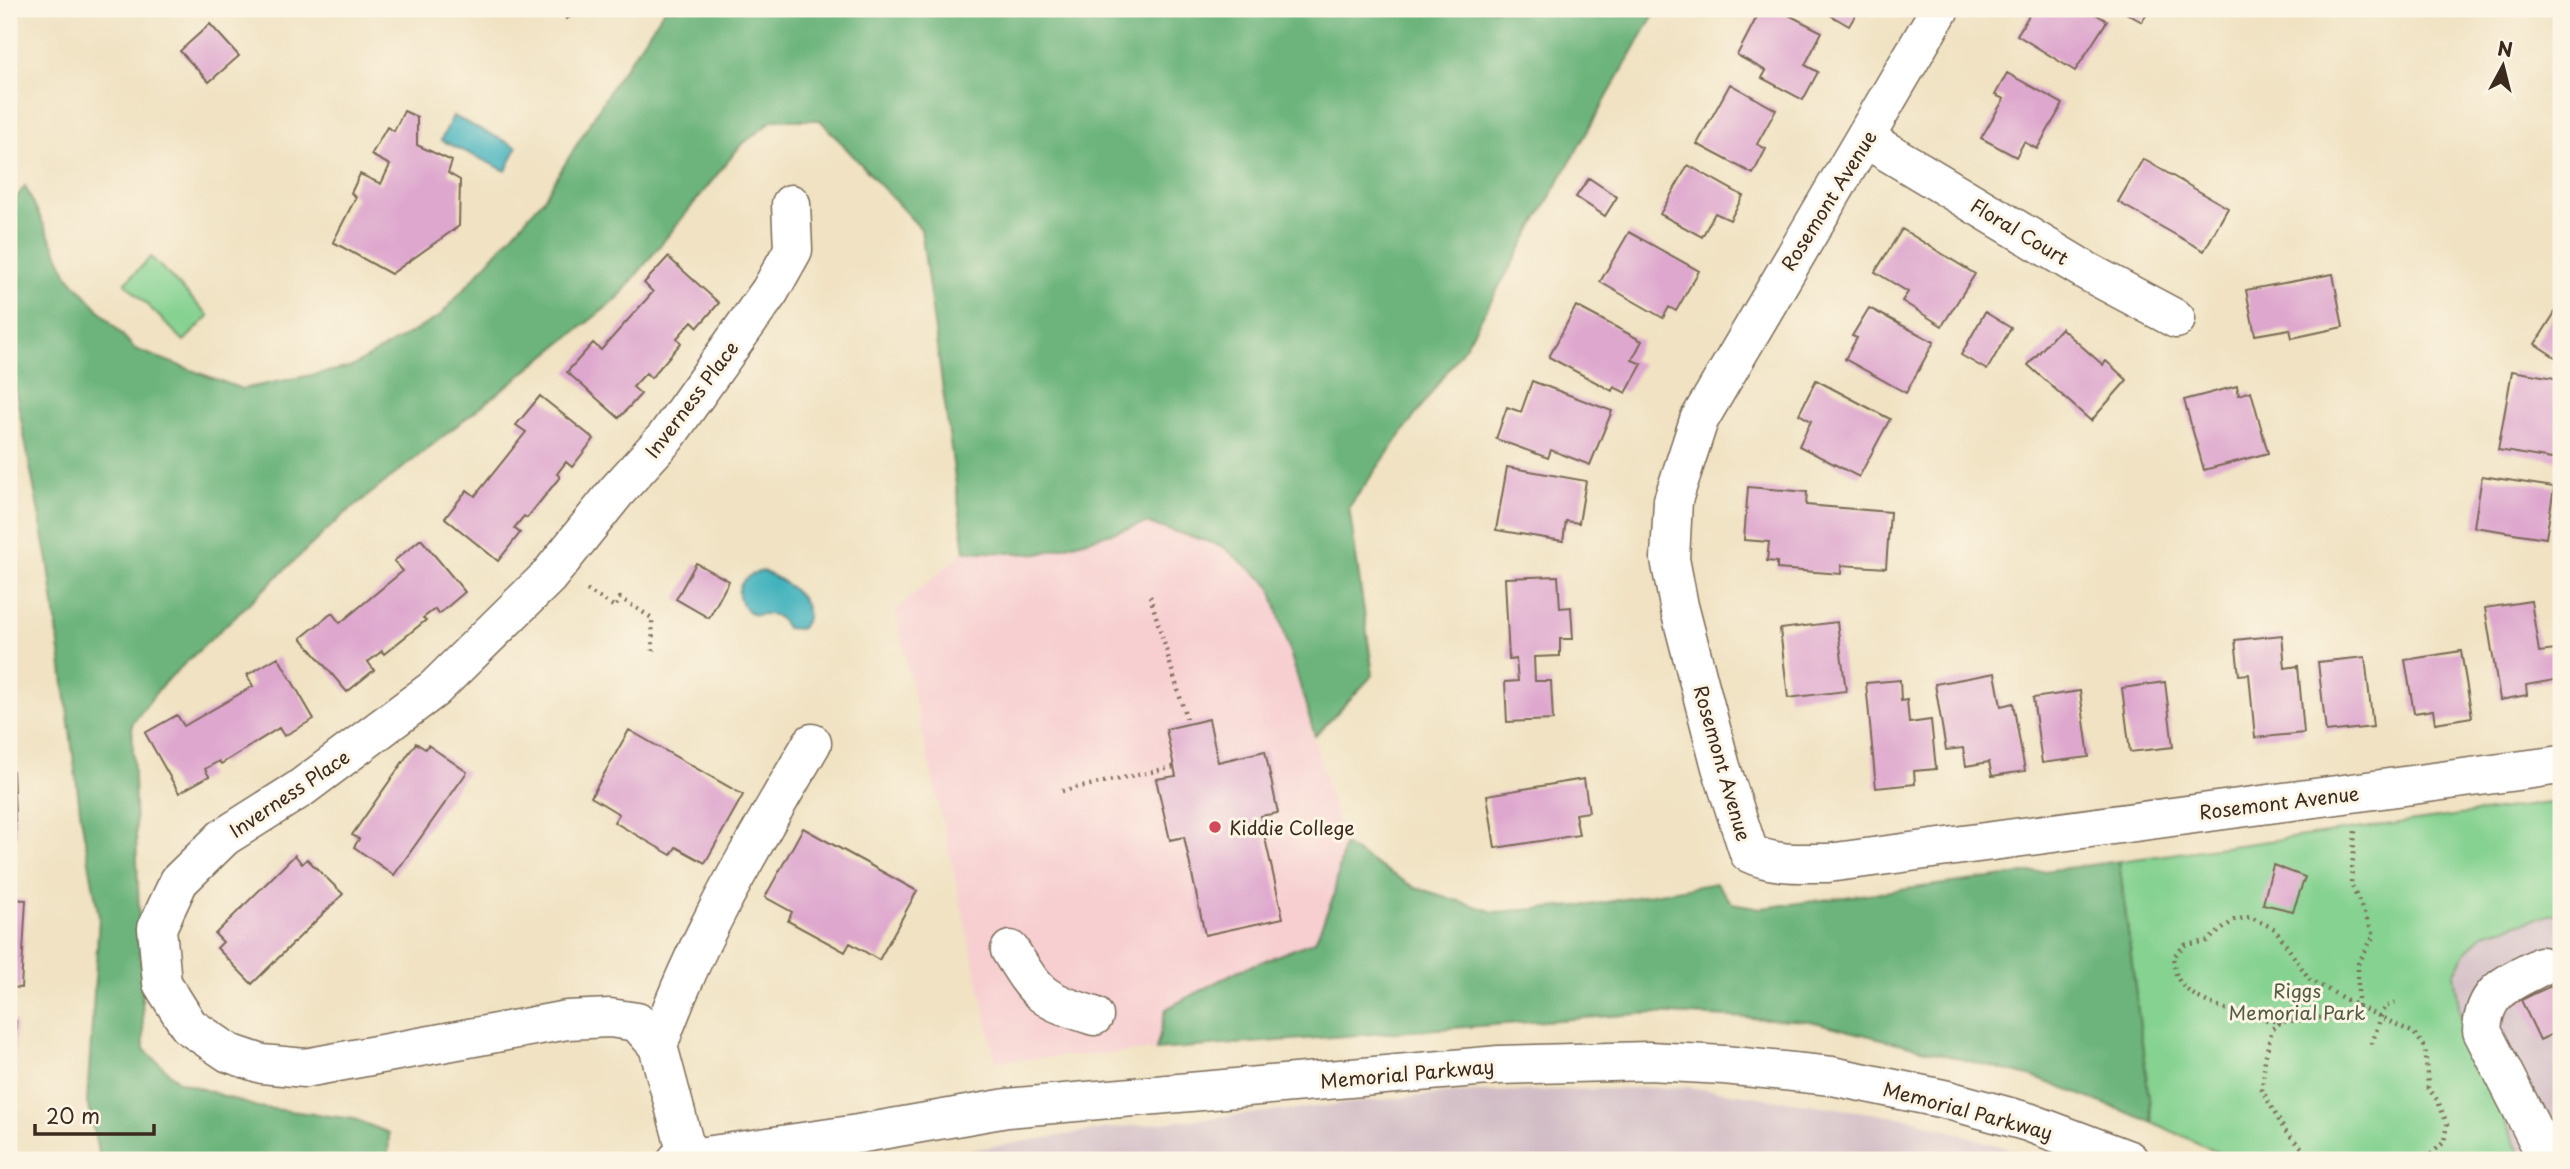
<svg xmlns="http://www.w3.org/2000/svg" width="2570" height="1169" viewBox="0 0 2570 1169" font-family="'Playpen Sans',sans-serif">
	<rect width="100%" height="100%" fill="#fcf5e5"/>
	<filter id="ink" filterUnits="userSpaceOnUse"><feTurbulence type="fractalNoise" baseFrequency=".0143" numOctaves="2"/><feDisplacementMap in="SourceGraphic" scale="14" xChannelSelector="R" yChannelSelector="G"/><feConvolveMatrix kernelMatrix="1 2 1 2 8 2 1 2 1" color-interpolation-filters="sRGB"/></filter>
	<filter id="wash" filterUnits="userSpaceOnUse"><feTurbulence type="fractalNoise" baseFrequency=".00686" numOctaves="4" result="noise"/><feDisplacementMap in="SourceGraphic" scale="28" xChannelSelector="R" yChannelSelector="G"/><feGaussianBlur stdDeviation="1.57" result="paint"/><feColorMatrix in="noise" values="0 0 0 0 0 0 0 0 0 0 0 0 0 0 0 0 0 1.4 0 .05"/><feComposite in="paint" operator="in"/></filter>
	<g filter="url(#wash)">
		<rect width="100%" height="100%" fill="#f0e2c2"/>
		<path fill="#f7cfd1" d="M1146 523 1222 546 1270 585 1344 845 1333 898 1315 941 1237 971 1167 1009 1156 1050 996 1061 895 610 965 551 1039 554Z"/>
		<path fill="#d2bdc6" d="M2561 912V1127L2520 1155 2462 1026 2454 974 2467 951 2484 933Z
			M1688 1087 1913 1119 2045 1160H907L1103 1129 1450 1093Z"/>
		<path fill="#85d291" stroke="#607e58" stroke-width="2" d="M151 257 209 316 184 341 125 283Z
			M2549 803 2561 807V912L2484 933 2467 951 2454 974 2462 1026 2520 1155 2512 1160H2234L2152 1122 2119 861Z"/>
		<path fill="#6cb47b" stroke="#546f4c" stroke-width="2" d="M665 9H1657L1466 345 1349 507 1373 675 1315 736 1270 585 1222 546 1146 523 1039 554 965 551 921 229 820 120H773L740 146 617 299 341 517 162 685 132 724 144 1049 178 1081 257 1107 354 1119 389 1133 388 1160H100L87 1102 99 917 81 817 49 566 9 356V208L25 186 69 277 135 349 242 389 351 367 440 316 543 200 613 85Z
			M1344 845 1414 887 1494 912 1590 905 1716 883 1732 903 1761 908 2119 861 2152 1122 2033 1077 1810 1021 1651 1013 1156 1050 1166 1009 1237 971 1315 941 1333 898Z"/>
		<path fill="#42b2bd" stroke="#3e6e6e" stroke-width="2" d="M453 116 517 147 506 171 441 140Z
			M762 571C782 579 824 605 800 629L786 628C778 612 770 613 754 615 730 601 735 577 762 571Z"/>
		<g id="blocks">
			<path fill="#dea7ce" d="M562 9H590L566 19Z
				M1761 9H1777L1822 32 1805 65 1818 72 1803 100 1762 78 1766 71 1737 55Z
				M1820 9H1859L1849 26Z
				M2033 9H2087L2107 21 2075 71 2017 35Z
				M2119 9H2149L2142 22Z
				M210 24 239 56 209 82 180 51Z
				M2007 73 2063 104 2037 149 2024 142 2016 157 1981 138 2004 99 1995 95Z
				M1730 84 1776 110 1757 144 1766 149 1753 174 1697 144Z
				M404 111 417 117V145L452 161 448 173 460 180 459 226 391 274 333 242 356 197 351 193 360 174 381 184 390 165 371 155 387 127 394 131Z
				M2143 159 2228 208 2204 251 2118 202Z
				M1688 165 1743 196 1730 220 1715 213 1702 237 1660 214Z
				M1589 178 1617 197 1605 216 1576 197Z
				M1902 229 1975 274 1942 326 1902 301 1908 292 1875 272Z
				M1629 232 1699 271 1676 311 1669 307 1663 318 1600 282Z
				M668 257 719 303 698 327 692 321 677 338 681 343 651 378 646 373 633 387 641 394 619 418 567 372 593 343 601 350 653 292 644 283Z
				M2333 274 2343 327 2292 338 2290 329 2255 335 2246 290Z
				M2561 303V361L2535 344Z
				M1576 306 1642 341 1632 360 1642 364 1626 393 1614 387 1612 391 1549 357Z
				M1869 308 1934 342 1906 393 1845 359 1857 338 1852 336Z
				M1985 312 2011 328 1987 370 1961 355Z
				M2061 328 2103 365 2106 361 2127 380 2091 421 2028 365Z
				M2512 371 2561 379 2558 460 2498 450Z
				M1816 380 1890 419 1859 477 1799 446 1811 421 1799 414Z
				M1532 381 1612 411 1590 465 1551 450 1548 458 1496 439 1507 407 1521 412Z
				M2237 386 2239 395 2251 391 2268 453 2204 470 2184 400Z
				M540 396 594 439 572 467 566 462 557 474 560 477 527 518 524 516 514 528 520 533 498 561 445 518 467 490 475 496 526 432 516 425Z
				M1507 467 1586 481 1579 523 1566 521 1563 541 1496 530Z
				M2482 476 2554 487 2546 538 2474 527Z
				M1748 487 1807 492 1806 505 1890 512 1886 568 1841 565V574L1777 569V562L1767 561 1769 542 1744 540Z
				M421 539 465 592 439 614 435 609 423 618 426 620 384 654 382 651 368 662 374 670 347 692 301 638 332 613 340 623 403 571 394 561Z
				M696 563 729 581 709 618 676 599Z
				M1558 576 1560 608 1571 607 1573 639H1560V656L1534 657 1535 681H1551L1553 720 1507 722 1505 682 1518 681 1516 659 1509 660 1505 578Z
				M2531 601 2539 652 2556 650 2560 679 2526 685 2527 695 2500 700 2485 608Z
				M1837 622 1846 691 1788 698 1780 629Z
				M2282 635 2285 668 2298 666 2304 733 2255 738 2249 674 2239 675 2235 640Z
				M2461 651 2472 717 2435 723 2433 710 2414 713 2405 660Z
				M278 657 314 719 284 736 279 728 221 764 219 761 205 769 209 776 179 793 145 733 177 715 184 726 253 686 247 675Z
				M2365 657 2373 727 2326 732 2318 662Z
				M1995 673 2001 706 2013 703 2025 771 1992 776 1989 762 1966 766 1963 748 1946 750 1935 684Z
				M1900 680 1901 701 1907 700 1909 723 1931 720 1936 769 1914 771 1915 784 1876 788 1866 683Z
				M2165 682 2173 747 2130 752 2122 688Z
				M2080 691 2089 757 2042 763 2033 698Z
				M1209 719 1218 762 1265 751 1278 813 1260 816 1283 918 1205 935 1184 837 1170 840 1156 779 1176 776 1166 729Z
				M629 730 743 795 705 863 676 847 671 855 614 822 619 814 591 797Z
				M416 743 425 749 428 745 467 772 394 875 354 847 359 839 352 835Z
				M9 771H13L16 842 9 843Z
				M1584 779 1589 812 1575 814 1579 835 1495 848 1487 795Z
				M803 828 917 891 879 960 850 943 845 952 788 921 792 912 765 897Z
				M295 855 302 864 307 859 343 894 252 984 217 948 223 942 215 934Z
				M2273 865 2305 877 2293 911 2263 904Z
				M9 899 26 900 21 988 9 987Z
				M2561 981V1030L2540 1040 2521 1000Z
				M9 1020 16 1021 11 1100H9Z"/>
		</g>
	</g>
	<g filter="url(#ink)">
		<use href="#blocks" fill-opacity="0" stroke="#7a6a57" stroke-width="2"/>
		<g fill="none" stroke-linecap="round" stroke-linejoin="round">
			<defs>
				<path id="minor" d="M1940 9 1699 420 1673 500 1670 559 1679 606 1721 767 1749 853C1774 865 1800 863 1828 863L2561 765
					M1866 139 2088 272 2176 319
					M1010 950C1039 997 1041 999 1094 1016
					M2541 966C2508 984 2484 989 2482 1031L2548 1160
					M658 1046C695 938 755 842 812 743
					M688 1158 658 1046 637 1022 610 1018 567 1020 305 1068 262 1064 229 1053 189 1026 162 983 157 928 179 881 224 837 300 789 434 689 548 577 616 492 666 437 770 291 793 250 791 204"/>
				<path id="major" d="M677 1160 858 1134 1007 1108 1499 1065 1649 1061 1724 1065 1832 1076 1944 1099 2028 1122 2129 1160"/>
			</defs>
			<use href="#minor" stroke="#7a6a57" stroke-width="41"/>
			<use href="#major" stroke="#7a6a57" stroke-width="41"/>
			<path stroke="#7a6a57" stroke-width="4.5" stroke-dasharray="2 5" stroke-linecap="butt" d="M587 590 615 607 620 598 652 618 653 651
				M1150 596 1188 724
				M1062 791 1174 767
				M2281 1022C2255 1019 2202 1006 2184 987 2176 979 2174 968 2173 957L2185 945 2207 941 2234 920 2250 917 2275 929 2310 980 2358 1006V964L2374 935 2351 884 2355 831
				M2372 1044 2384 1007 2397 1003
				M2326 1160 2307 1153 2285 1131 2262 1090 2265 1059 2272 1029 2281 1022 2339 1016 2358 1006 2414 1033 2425 1047 2428 1088 2438 1101 2447 1124 2444 1142 2425 1160
				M2328 1160 2372 1157 2394 1160"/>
			<use href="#minor" stroke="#fff" stroke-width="38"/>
			<use href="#major" stroke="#fff" stroke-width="38"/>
		</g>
	</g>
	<circle fill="#d1495b" stroke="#fcf5e5" stroke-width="2.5" cx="1215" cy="827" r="7"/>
	<g text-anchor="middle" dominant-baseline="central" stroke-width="6" stroke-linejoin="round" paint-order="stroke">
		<g font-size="19" fill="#3b2a1e" stroke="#fcf5e5">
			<text transform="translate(1828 200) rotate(-58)">Rosemont Avenue</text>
			<text transform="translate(2020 231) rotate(31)">Floral Court</text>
			<text transform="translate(691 399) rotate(-53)">Inverness Place</text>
			<text transform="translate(1723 763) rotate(74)">Rosemont Avenue</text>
			<text transform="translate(289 793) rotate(-34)">Inverness Place</text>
			<text transform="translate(2279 802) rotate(-7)">Rosemont Avenue</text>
			<text transform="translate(1407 1073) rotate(-5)">Memorial Parkway</text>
			<text transform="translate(1968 1110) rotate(15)">Memorial Parkway</text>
		</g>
		<g font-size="19" fill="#3b2a1e" stroke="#fcf5e5" text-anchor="start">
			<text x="1229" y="827">Kiddie College</text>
		</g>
		<g font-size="19" fill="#515c40" stroke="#fcf5e5">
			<text x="2297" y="990">Riggs<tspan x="2297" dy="22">Memorial Park</tspan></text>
		</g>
	</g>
	<rect width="2570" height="1169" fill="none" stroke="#fcf5e5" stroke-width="35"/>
	<g transform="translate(2503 66) rotate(7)" stroke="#fcf5e5" stroke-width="5" paint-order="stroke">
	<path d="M0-5L12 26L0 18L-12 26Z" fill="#3b2a1e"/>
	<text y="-10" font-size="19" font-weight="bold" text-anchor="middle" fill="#3b2a1e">N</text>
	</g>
	<path d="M35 1124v10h119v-10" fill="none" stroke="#3b2a1e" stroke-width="3.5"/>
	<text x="46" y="1124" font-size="21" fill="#3b2a1e" stroke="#fcf5e5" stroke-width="5" paint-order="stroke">20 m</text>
</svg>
